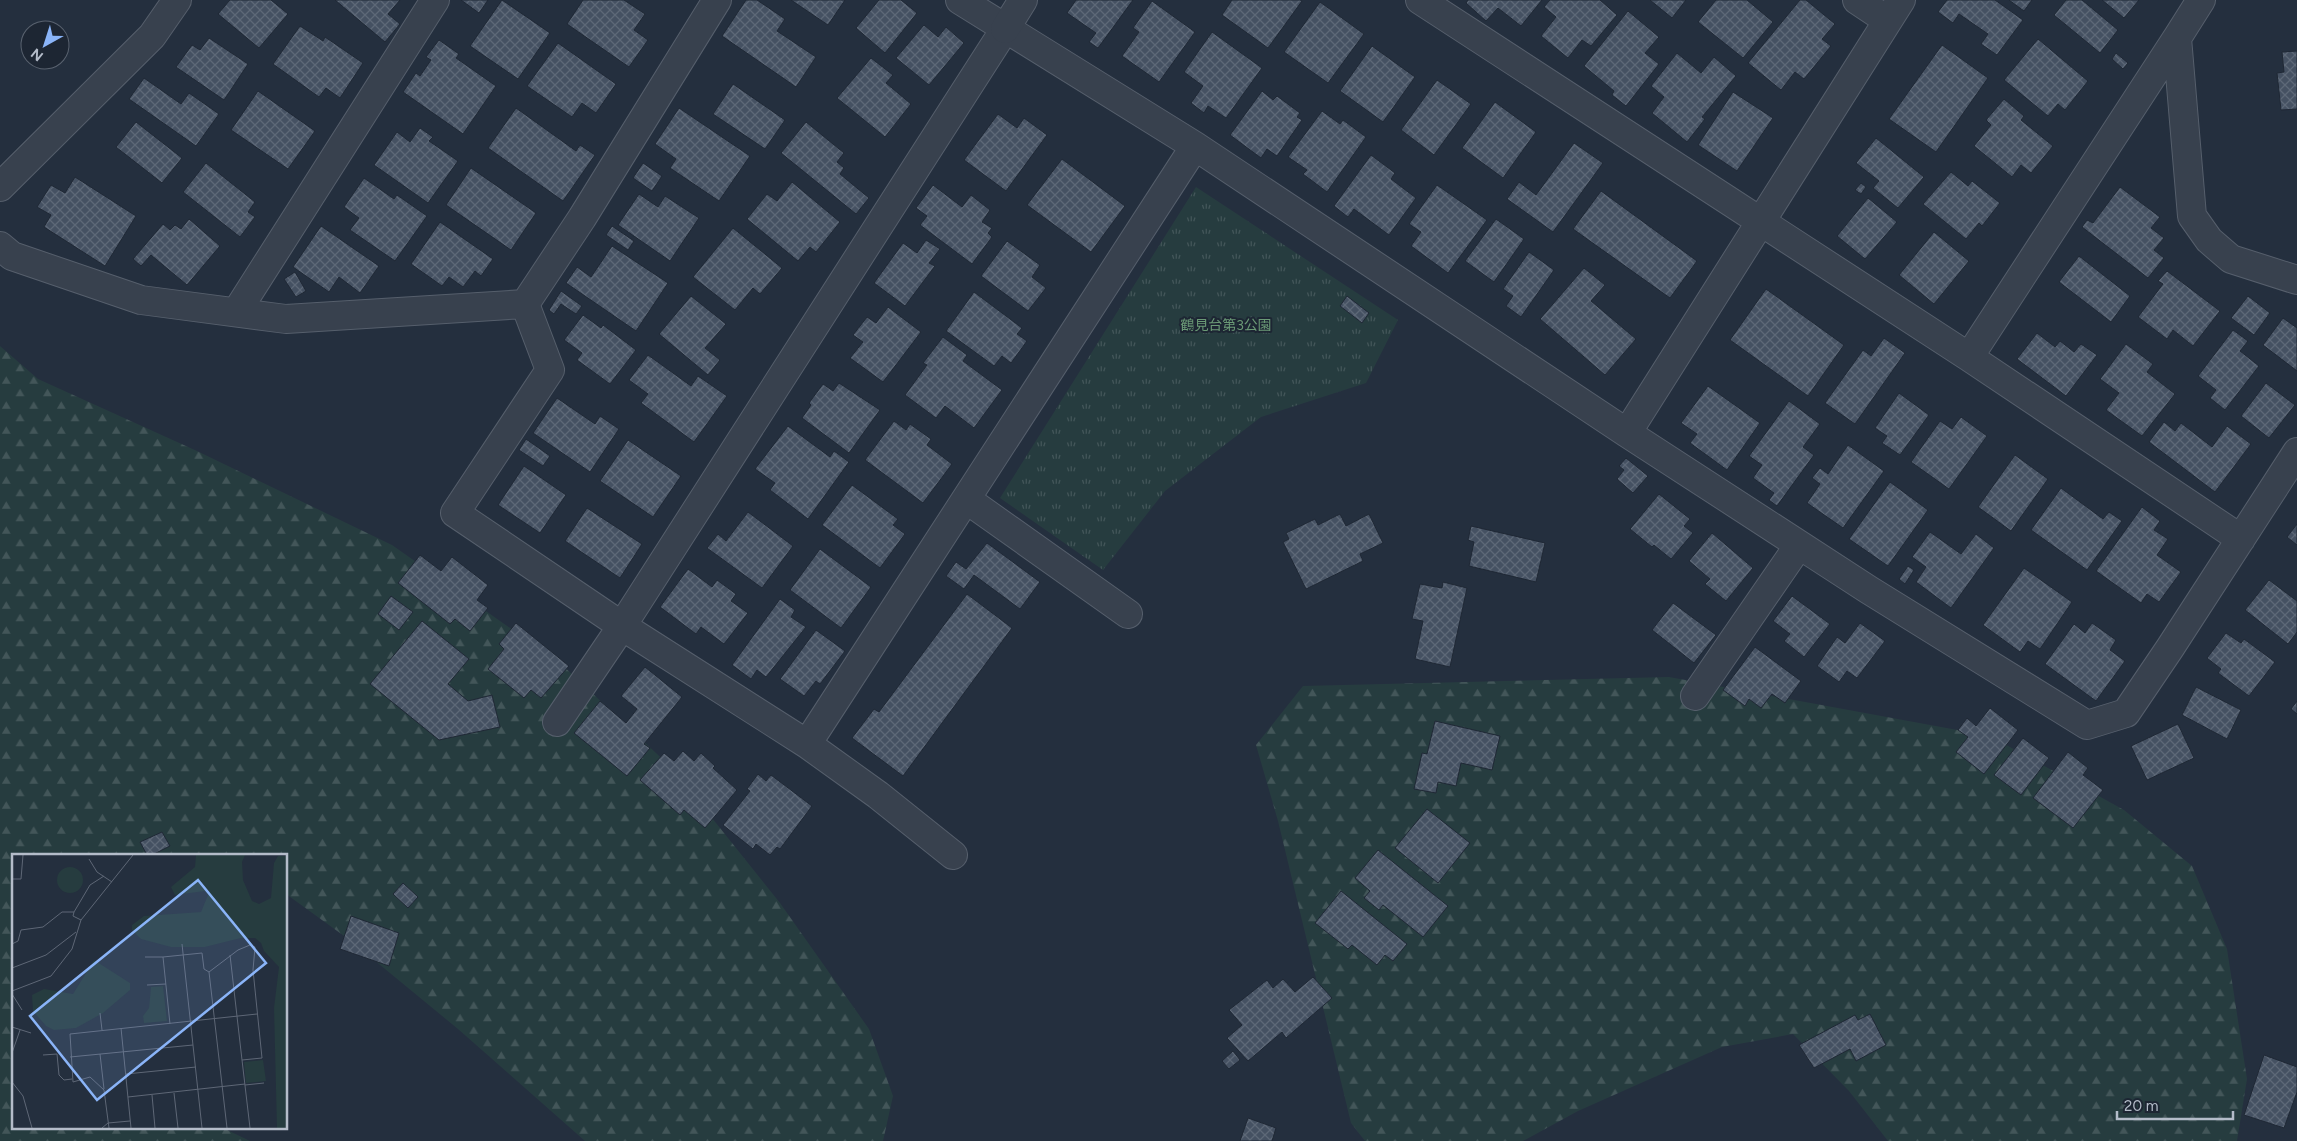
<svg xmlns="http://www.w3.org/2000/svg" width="2297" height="1141" viewBox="0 0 2297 1141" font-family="Figtree,'Noto Sans JP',sans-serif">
	<defs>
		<pattern id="forest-firs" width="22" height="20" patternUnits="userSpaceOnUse" patternTransform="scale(1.25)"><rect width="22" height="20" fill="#263c3f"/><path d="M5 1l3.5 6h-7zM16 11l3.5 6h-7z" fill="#435659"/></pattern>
		<pattern id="park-tufts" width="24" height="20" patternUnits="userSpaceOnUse" patternTransform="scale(1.25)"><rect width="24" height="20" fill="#263c3f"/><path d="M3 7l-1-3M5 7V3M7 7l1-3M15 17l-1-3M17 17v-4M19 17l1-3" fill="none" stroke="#435659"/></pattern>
		<pattern id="building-cross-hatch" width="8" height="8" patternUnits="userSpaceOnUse" patternTransform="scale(1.25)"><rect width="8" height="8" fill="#455162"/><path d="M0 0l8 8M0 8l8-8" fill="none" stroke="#5d6877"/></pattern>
	</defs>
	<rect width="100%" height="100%" fill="#242f3e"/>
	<path fill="url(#forest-firs)" d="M0 346 38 379 197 451 392 545 560 663 672 768 780 903 869 1029 893 1096 883 1141H585L458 1029 351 941 286 894V855H14V1127H221L250 1141H0Z
		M1669 677 1990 736 2124 810 2192 866 2227 949 2247 1079 2237 1141H1888L1849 1091 1793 1034 1722 1047 1578 1111 1523 1141H1365L1351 1123 1278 821 1256 745 1303 686Z"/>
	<path fill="url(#park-tufts)" d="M1196 187 1398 320 1366 383 1261 417 1165 491 1103 570 1000 498Z"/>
	<path fill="url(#building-cross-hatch)" stroke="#1f2835" d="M230 0H271L288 14 259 48 218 14Z
		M335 0H400L388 14 400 24 385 42Z
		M461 0H488L479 13Z
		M502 0 550 33 518 79 470 46Z
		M583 0H624L645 14 634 30 648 40 629 67 567 24Z
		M746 0H757L785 19 777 31 816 57 796 87 722 36Z
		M791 0H845L828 25Z
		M879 0H901L917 13 885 53 856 28Z
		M1076 0H1133L1098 48 1089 42 1096 33 1067 13Z
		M1232 0H1300L1302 1 1268 48 1222 15Z
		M1468 0H1542L1521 26 1498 8 1486 21 1466 3Z
		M1550 0H1600L1617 15 1591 46 1582 40 1568 58 1541 36 1556 17 1544 7Z
		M1650 0H1686L1672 18Z
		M1716 0H1747L1773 22 1743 58 1698 22Z
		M1800 0H1806L1835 24 1822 39 1831 46 1804 79 1795 72 1781 90 1748 63Z
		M1947 0H1995L2023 20 1997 55 1981 44 1988 34 1959 14 1953 23 1938 12Z
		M2009 0H2032L2024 11Z
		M2066 0H2082L2118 30 2100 53 2054 15Z
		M2102 0H2139L2124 18Z
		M1152 1 1195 32 1159 82 1122 56 1139 32 1133 28Z
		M1320 2 1364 34 1328 83 1284 52Z
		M1628 11 1659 37 1645 53 1659 64 1626 106 1612 95 1614 91 1584 66Z
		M924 25 938 37 946 27 964 43 929 85 896 58Z
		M300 26 323 41 325 37 363 63 340 98 326 88 319 97 273 64Z
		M1212 32 1262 68 1226 118 1208 106 1204 113 1191 103 1203 86 1184 72Z
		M209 38 248 64 224 100 176 67 192 45 200 50Z
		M2038 39 2088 81 2065 110 2058 104 2048 116 2004 80Z
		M439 40 459 54 456 58 496 86 463 134 403 92 416 73 420 76 431 60 426 57Z
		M558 43 616 84 596 113 582 103 572 117 527 86Z
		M1942 45 1988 78 1936 152 1889 119Z
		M1372 46 1415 77 1383 122 1340 91Z
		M2297 51V109L2281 110 2277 73 2284 72 2282 52Z
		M1677 53 1701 73 1714 57 1736 76 1702 117 1705 119 1687 142 1652 113 1664 97 1651 86Z
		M2116 53 2128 63 2123 69 2112 59Z
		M871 58 893 75 886 83 911 104 885 137 837 98Z
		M144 78 181 104 189 93 219 114 196 146 129 99Z
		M1437 80 1471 104 1434 155 1401 130Z
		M733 84 785 120 765 149 713 114Z
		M258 91 315 131 288 169 231 130Z
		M1262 91 1273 100 1277 96 1300 113 1297 117 1302 120 1277 156 1267 149 1261 158 1230 135Z
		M1733 92 1773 118 1737 171 1698 145Z
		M2004 99 2024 116 2021 120 2053 146 2031 173 2021 165 2012 177 1974 146 1991 125 1986 120Z
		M1495 102 1536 132 1503 178 1462 148Z
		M516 108 576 151 580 145 595 155 563 201 488 148Z
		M679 108 750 156 719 201 670 168 676 159 655 144Z
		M1322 111 1340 124 1343 120 1366 137 1327 192 1303 174 1307 170 1288 157Z
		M998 114 1017 128 1024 118 1047 135 1006 191 964 160Z
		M136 122 182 158 162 183 116 147Z
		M806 122 844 153 837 162 844 168 840 174 869 198 856 214 781 153Z
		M420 128 433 137 429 141 458 161 428 203 374 165 397 132 410 142Z
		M1876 138 1924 177 1898 208 1873 188 1879 181 1856 163Z
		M1574 143 1603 163 1553 232 1507 199 1519 182 1536 195Z
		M1371 155 1395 173 1391 179 1416 198 1389 235 1354 209 1348 217 1334 206Z
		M1062 159 1125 206 1091 252 1027 205Z
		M206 163 255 202 248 212 255 217 240 237 183 192Z
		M643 163 662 176 652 191 633 178Z
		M471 168 536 213 511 250 446 205Z
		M1951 172 1968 186 1972 181 2000 203 1982 226 1979 223 1966 239 1923 204Z
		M75 177 136 216 105 266 44 227 51 215 37 207 51 185 65 193Z
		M364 178 394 199 397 195 427 216 395 261 350 230 359 218 344 207Z
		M792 182 840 222 816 252 810 247 798 261 747 219 767 194 777 201Z
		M1861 183 1866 187 1861 194 1855 190Z
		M933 185 962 207 971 195 990 210 982 222 992 228 988 233 992 237 972 264 920 225 927 216 916 208Z
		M1437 185 1487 220 1448 273 1411 246 1421 232 1409 224Z
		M2120 187 2160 217 2151 228 2164 238 2154 250 2164 258 2148 278 2082 227 2087 220 2093 223Z
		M1601 191 1697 261 1670 298 1573 229Z
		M639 194 658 207 665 196 699 218 670 261 618 225Z
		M1868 198 1897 222 1865 259 1837 236Z
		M189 219 220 246 187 285 151 255 141 266 133 259 163 224 170 230 175 225 181 229Z
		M1496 219 1524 239 1494 282 1465 261Z
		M440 222 493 259 481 276 475 271 463 287 449 277 442 286 411 264Z
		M321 226 379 266 360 293 339 277 329 292 293 267Z
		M612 226 634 241 628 250 606 235Z
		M733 228 782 268 760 294 753 288 735 310 693 277Z
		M1934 232 1969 261 1934 304 1899 275Z
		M926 240 940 249 929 263 935 266 905 306 874 283 903 243 917 253Z
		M1007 241 1040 265 1032 277 1046 288 1028 311 981 276Z
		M612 246 668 283 636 331 566 283 577 267 591 277Z
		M1529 252 1554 270 1521 317 1506 306 1513 296 1503 289Z
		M2079 256 2130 296 2111 322 2059 282Z
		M1584 268 1605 285 1591 301 1636 339 1605 375 1540 319Z
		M2167 271 2220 311 2193 346 2173 330 2167 339 2138 317 2163 284 2158 281Z
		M295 272 306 291 296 297 284 279Z
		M1766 289 1844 345 1808 396 1730 340Z
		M561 291 582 306 576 314 561 304 554 314 549 310Z
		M974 292 1022 328 1017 334 1027 341 1011 363 1002 356 994 366 946 331Z
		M691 296 726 324 705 348 720 360 708 375 659 334Z
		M1347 296 1369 313 1362 323 1340 306Z
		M2248 296 2270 313 2254 335 2231 318Z
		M888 307 921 332 883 382 850 358 863 342 853 335 867 317 876 323Z
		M583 315 601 328 603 325 636 350 610 384 577 360 582 353 564 340Z
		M2283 318 2297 328V371L2263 345Z
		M2233 330 2248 341 2240 351 2259 366 2225 410 2210 398 2216 390 2198 376Z
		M2037 333 2055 347 2060 341 2074 352 2081 344 2097 355 2066 396 2017 359Z
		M943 337 967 355 963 361 1002 390 974 428 945 406 936 418 905 395 927 365 923 363Z
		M1884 338 1905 353 1855 424 1825 403 1863 350 1871 356Z
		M2126 344 2153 364 2147 372 2175 394 2142 436 2106 410 2119 393 2100 379Z
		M648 355 691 386 698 376 727 396 694 442 641 403 648 394 629 380Z
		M839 383 880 410 849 453 802 418 811 405 809 403 823 384 833 391Z
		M2266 383 2295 405 2269 438 2241 416Z
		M1708 386 1760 423 1727 470 1690 443 1697 434 1681 423Z
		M1899 393 1929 415 1900 455 1882 443 1887 436 1875 428Z
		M557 398 595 424 600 416 619 429 590 472 533 433Z
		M1789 401 1820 424 1803 447 1814 455 1777 506 1769 500 1774 493 1753 478 1762 465 1749 456Z
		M1961 417 1987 436 1949 489 1911 462 1940 421 1952 429Z
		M894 421 906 430 910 424 931 439 927 445 952 464 923 503 865 460Z
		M2164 422 2175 431 2181 423 2212 447 2227 426 2251 444 2215 492 2149 442Z
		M788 426 830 457 834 451 849 462 808 519 770 490 775 483 755 469Z
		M526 439 550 456 543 466 519 450Z
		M628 440 681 476 653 517 600 481Z
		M1848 445 1884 471 1843 528 1807 503 1820 484 1812 478 1820 468 1828 474Z
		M2015 455 2048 479 2011 531 1978 507Z
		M1626 458 1648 476 1633 493 1617 479 1624 470 1619 466Z
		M524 466 566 495 540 533 498 505Z
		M1890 482 1928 510 1888 566 1849 539Z
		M852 485 898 519 893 525 905 534 880 568 822 525Z
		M2061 488 2103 519 2109 512 2122 521 2087 570 2031 530Z
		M1659 494 1690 519 1684 526 1693 533 1671 559 1654 545 1652 547 1630 529Z
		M2142 507 2160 521 2154 530 2168 539 2157 555 2181 572 2159 602 2147 594 2141 603 2096 571Z
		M587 508 642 544 620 578 565 541Z
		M748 512 793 546 762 588 707 548 718 534 726 541Z
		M1340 514 1346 526 1369 514 1383 543 1360 554 1363 561 1306 589 1283 542 1289 539 1286 533 1315 519 1318 525Z
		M2297 524V545L2287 537Z
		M1471 526 1545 543 1536 582 1469 566 1474 542 1468 540Z
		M1930 532 1961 554 1976 534 1994 548 1951 608 1916 582 1926 567 1912 557Z
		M1712 533 1753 568 1726 601 1705 584 1710 579 1689 561Z
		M987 543 1040 582 1020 609 974 575 964 589 946 576 956 562 966 569Z
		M820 549 871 587 841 628 790 590Z
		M420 555 441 571 452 557 488 585 477 600 488 608 470 631 455 619 450 624 398 583Z
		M1908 566 1914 570 1905 584 1899 579Z
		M2024 568 2072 602 2040 649 2028 641 2020 652 1983 625Z
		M688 569 712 587 717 580 736 594 731 601 748 613 724 644 701 627 696 634 660 607Z
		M2269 580 2297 601V632L2288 644 2245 610Z
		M1443 582 1467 588 1450 667 1415 659 1423 621 1412 619 1420 584 1442 588Z
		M967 594 1012 628 903 776 852 738 874 709 879 712Z
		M391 596 413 612 399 630 378 614Z
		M1792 596 1830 624 1804 657 1784 641 1790 634 1773 621Z
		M780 599 795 610 791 617 806 627 766 677 757 670 751 679 732 665Z
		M1673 603 1716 635 1694 663 1652 630Z
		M422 621 469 659 448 684 468 701 492 695 500 727 439 740 370 684Z
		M516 623 569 666 541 698 531 690 524 698 488 669 504 649 499 644Z
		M1860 623 1885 641 1857 678 1847 671 1839 682 1817 666 1837 637 1845 643Z
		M2092 623 2116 640 2110 650 2125 661 2096 701 2045 664 2074 624 2085 633Z
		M816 630 845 651 820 684 816 681 804 696 780 679Z
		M2226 633 2241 643 2244 639 2275 662 2249 696 2218 673 2221 669 2207 658Z
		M1755 647 1801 681 1785 703 1772 694 1761 708 1749 699 1745 706 1723 690Z
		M645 667 682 697 644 744 650 748 627 776 574 733 600 701 626 723 637 709 621 696Z
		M2196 687 2241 710 2227 739 2182 715Z
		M2297 701V714L2291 709Z
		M1990 708 2018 730 1984 774 1956 752 1968 737 1958 730 1967 718 1976 726Z
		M1435 721 1500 736 1492 770 1461 763 1456 786 1438 782 1436 793 1414 789 1422 753 1427 754Z
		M2178 724 2194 758 2147 780 2131 746Z
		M2023 738 2049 758 2021 795 1994 775Z
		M683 751 694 761 701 753 715 766 713 768 737 790 705 828 684 810 680 815 640 780 664 753 674 761Z
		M2068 752 2088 768 2083 775 2103 790 2073 828 2033 798Z
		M758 774 766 781 771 775 812 806 780 849 777 847 770 855 756 844 753 849 723 825 750 791 747 789Z
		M1427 809 1470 843 1438 883 1395 848Z
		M162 832 170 846 152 855H147L140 842Z
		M1378 850 1448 906 1423 937 1383 905 1379 910 1364 898 1370 891 1355 878Z
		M403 883 418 897 408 908 393 894Z
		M1341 891 1407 944 1393 961 1385 955 1377 965 1352 945 1348 949 1315 923Z
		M351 916 399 933 389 966 340 949Z
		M1313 977 1332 998 1286 1038 1282 1032 1248 1061 1227 1038 1242 1025 1229 1010 1267 980 1273 988 1283 979 1295 992Z
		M1870 1014 1886 1045 1856 1061 1850 1049 1814 1068 1799 1045 1855 1015 1858 1020Z
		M1233 1051 1240 1060 1229 1069 1222 1061Z
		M2264 1055 2297 1067V1092L2284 1128 2244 1115Z
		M1248 1118 1276 1128 1272 1141H1240Z"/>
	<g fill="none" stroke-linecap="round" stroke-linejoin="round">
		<defs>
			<path id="minor" d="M960 0 1195 146 1627 433 1869 590 2087 725 2126 713 2170 648 2297 452
				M1420 0 1969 357 2241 539
				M1857 0 1887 20
				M2201 0 2177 38 2192 216 2209 240 2231 259 2297 280
				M0 187 152 36 177 0
				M0 246 12 256 141 300 286 319 525 304
				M525 304 550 370 455 513 622 626 807 744 1195 146
				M525 304 582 218 717 0
				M237 311 435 0
				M1969 357 2177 38
				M1627 433 1901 0
				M966 499 1128 614
				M1695 696 1799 545
				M557 722 622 626 1005 29
				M807 744 878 795 953 855"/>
			<path id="tertiary" d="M1005 29 1023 0"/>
		</defs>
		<use href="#minor" stroke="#565f6c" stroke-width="30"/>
		<use href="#tertiary" stroke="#565f6c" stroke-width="30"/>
		<use href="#minor" stroke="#38414e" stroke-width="28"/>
		<use href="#tertiary" stroke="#38414e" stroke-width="28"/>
	</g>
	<g text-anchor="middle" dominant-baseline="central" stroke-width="4" stroke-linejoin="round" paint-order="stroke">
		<g font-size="14" fill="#6b9a76" stroke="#1d2633">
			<text x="1226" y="325">鶴見台第3公園</text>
		</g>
	</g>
	<g transform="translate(12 854)">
		<rect width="275" height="275" fill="#242f3e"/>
		<path d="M184 1H233L230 8 231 26 240 47 247 50 259 44 262 9 266 2H275V274H265L262 154 267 113 252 97 249 89 243 84H229L193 93H159L129 85 120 76V71L132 62 189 58 196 41 193 37 163 41 159 33 183 13ZM45 26a13 13 0 1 1 26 0a13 13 0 1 1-26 0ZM82 106 118 129V136L91 159 64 174 42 176 34 172 21 157 20 141 32 135 61 140Z" fill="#263c3f"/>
		<path d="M151 132 155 167 132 169 131 162 137 154 139 133ZM251 206 254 227 234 229 232 208Z" fill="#263c3f"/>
		<path fill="none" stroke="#5e6776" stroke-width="1" d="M77 5 85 18 100 28M0 25H9L11 1M62 58 78 31 92 22M0 90 6 87 9 76 31 73 50 58H62L61 62 69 66M170 90 190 274M218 101 230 206M133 103H151M0 114 34 101 64 78M197 118 226 96 238 91 243 93 241 116 250 204 230 206 238 274M135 131 154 130M0 137 39 122 60 95 69 66 121 1M0 140 10 156M88 159 90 176M158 170 151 103 190 99 192 115 197 118 215 274M0 173 19 179M109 174 119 274M0 199 8 176M88 200 92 235M31 201 45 200 47 221 52 226 60 225M58 203 181 191M114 220 184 213M0 228 11 242 20 274M233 231 252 229M162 239 166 274M140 241 143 274M116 243 233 230M90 274 96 269 118 267M97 274 92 236 78 223 61 228 58 180 245 160"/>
		<path fill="#8ab4f8" fill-opacity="0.15" stroke="#8ab4f8" stroke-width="2.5" d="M186 26 254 109 85 246 18 162Z"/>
		<rect width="275" height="275" fill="none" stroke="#b4bcc9" stroke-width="2.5"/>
	</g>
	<g transform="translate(45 45) rotate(219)"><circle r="24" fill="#1d2633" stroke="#59626f"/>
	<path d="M0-4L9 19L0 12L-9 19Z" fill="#8ab4f8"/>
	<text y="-8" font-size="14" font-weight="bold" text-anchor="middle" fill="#b4bcc9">N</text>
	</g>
	<path d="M2117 1111v8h116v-8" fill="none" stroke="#b4bcc9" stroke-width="2.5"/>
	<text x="2124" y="1111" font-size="15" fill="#b4bcc9" stroke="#1d2633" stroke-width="4" paint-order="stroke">20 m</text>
</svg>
